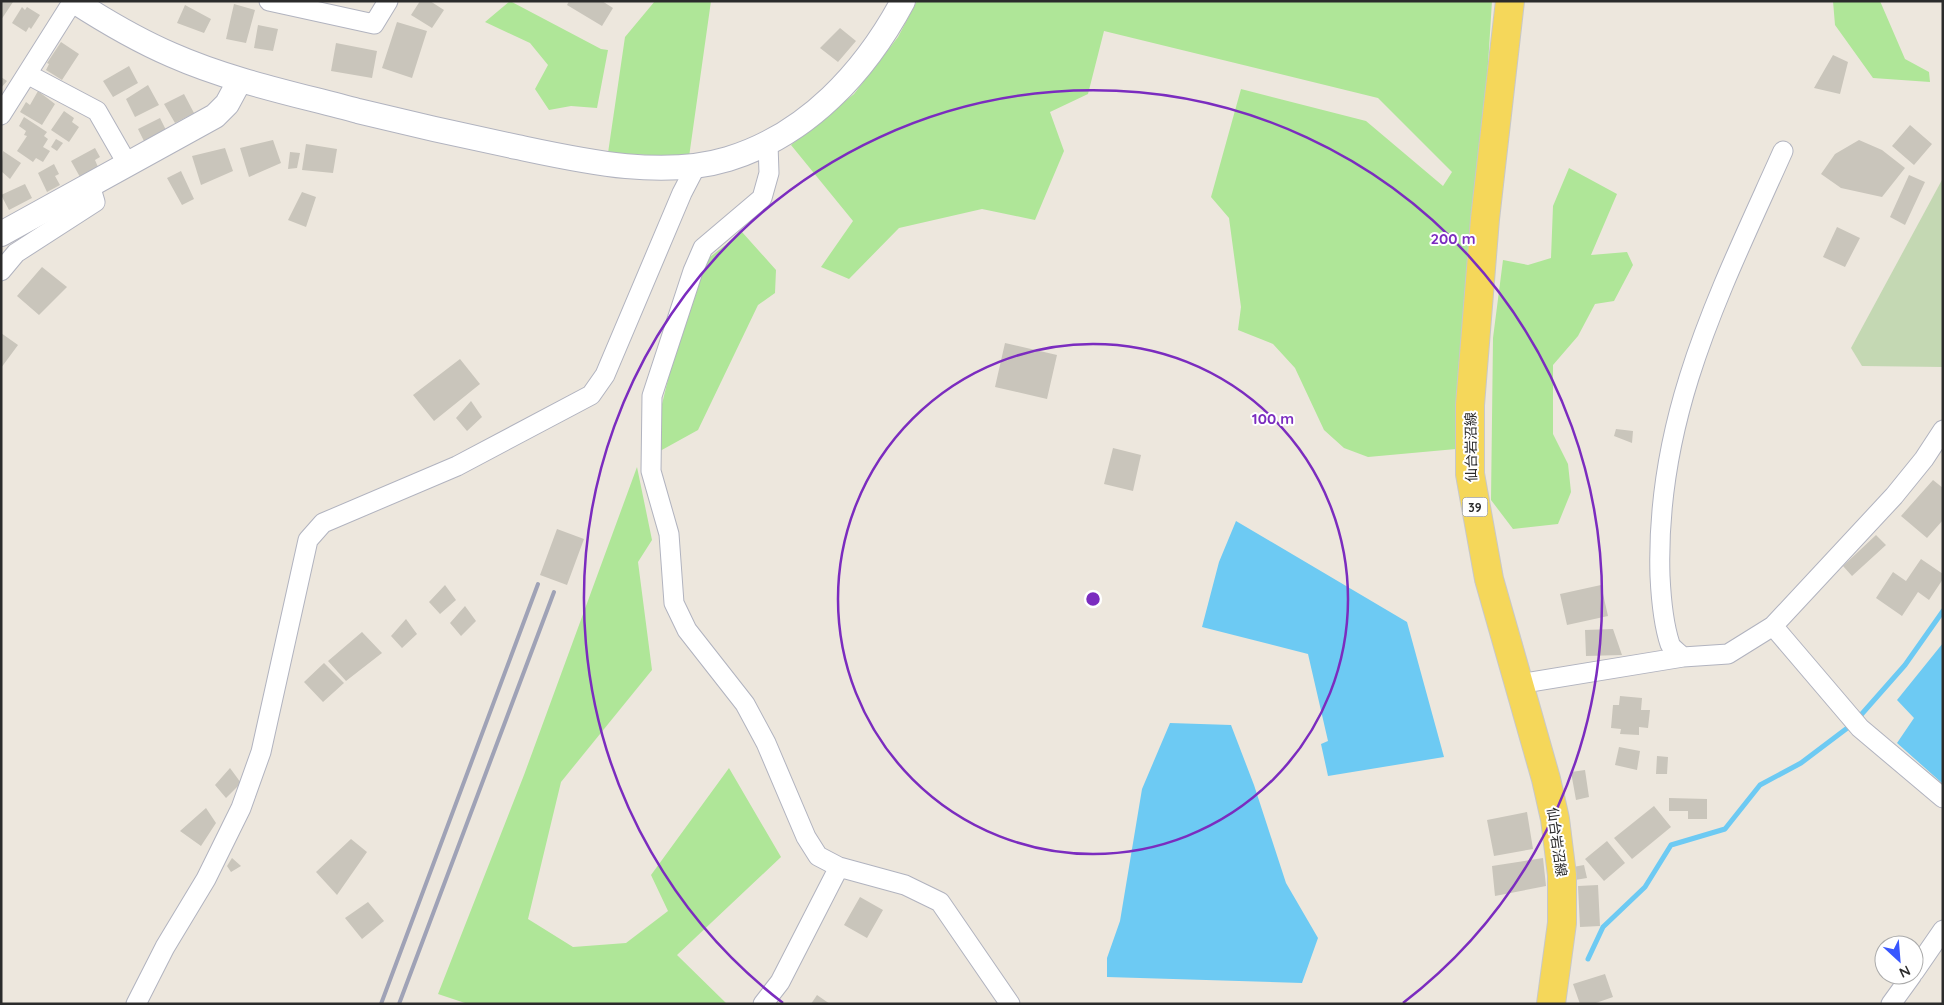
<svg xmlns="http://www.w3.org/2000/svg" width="1944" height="1005" viewBox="0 0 1944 1005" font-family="Quicksand,'Noto Sans JP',sans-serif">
	<rect width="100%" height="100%" fill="#ede7dd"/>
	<path fill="#afe698" d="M510 1 601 49 608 50 597 108 571 106 549 110 535 89 548 65 530 43 485 22Z
		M655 1H711L689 157 608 153 625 37Z
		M917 1H1492L1487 80 1456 401V449L1368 457 1344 448 1324 430 1295 368 1273 344 1238 330 1241 307 1229 218 1211 197 1241 89 1366 121 1443 186 1452 172 1378 98 1104 31 1088 94 1050 112 1064 151 1035 220 982 209 899 228 849 279 821 267 853 221 791 145 854 94 898 37Z
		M1833 1H1880L1905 59 1929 72 1930 82 1873 78 1835 25Z
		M1569 168 1617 194 1591 255 1627 252 1633 265 1614 301 1595 304 1578 336 1553 365V434L1568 464 1571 492 1558 524 1513 529 1491 500 1493 338 1503 260 1528 265 1551 258 1553 206Z
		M742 232 776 270 775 293 758 305 698 430 660 451 662 404 675 351 696 286 710 257Z
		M637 467 652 540 638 562 652 670 561 782 528 919 573 947 626 943 668 911 651 875 729 768 781 857 677 955 727 1004H468L438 994 524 775Z"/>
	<path fill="#c4d8b3" d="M1943 178V367L1862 366 1851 348Z"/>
	<path fill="#6dcaf3" d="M1236 521 1407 622 1444 757 1328 776 1321 744 1328 741 1308 654 1202 627 1219 562Z
		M1943 643V784L1897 743 1914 718 1897 700Z
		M1170 723 1231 725 1254 785 1286 883 1318 938 1302 983 1107 977V958L1120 921 1142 789Z"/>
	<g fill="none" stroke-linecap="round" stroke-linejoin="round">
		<path stroke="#6dcaf3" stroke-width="5" d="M1860 716 1905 665 1943 611
			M1588 959 1603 927 1645 887 1671 845 1725 829 1760 785 1801 763 1850 726"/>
	</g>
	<path fill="#c9c5bb" d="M1 1 13 2 1 20Z
		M420 1H430L444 10 432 28 411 15Z
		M569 1H602L613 8 602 26 567 5Z
		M234 4 255 10 246 43 226 39Z
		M185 5 211 19 204 33 177 23Z
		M22 7 25 10 27 7 40 15 31 29 29 27 26 32 12 23Z
		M397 22 427 31 412 78 382 68Z
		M258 25 278 29 273 51 254 48Z
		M840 28 856 41 838 62 820 48Z
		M61 42 79 54 62 80 46 70 49 64 47 63Z
		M336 43 377 51 372 78 331 71Z
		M1833 55 1848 62 1840 94 1814 88Z
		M129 66 138 83 113 97 103 81Z
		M1 77 7 81 1 88Z
		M148 85 159 105 135 117 126 99Z
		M38 91 55 104 42 125 20 112 26 102 30 105Z
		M184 94 194 113 175 123 164 104Z
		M64 111 74 118 72 122 79 127 69 142 51 130Z
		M24 117 47 132 44 136 48 139 43 147 50 151 43 162 36 158 33 162 17 151 27 136 24 135 26 131 19 126Z
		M160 118 166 130 144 141 138 129Z
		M1910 125 1932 144 1914 165 1892 146Z
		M56 139 63 143 57 151 51 147Z
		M273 140 281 163 249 177 240 148Z
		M1859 140 1882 150 1905 168 1882 197 1841 188 1821 174 1835 154Z
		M306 144 337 149 333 173 302 170Z
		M95 148 100 157 95 160 98 167 80 177 71 161Z
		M225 148 233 171 201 185 192 156Z
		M3 151 21 163 10 179 1 171Z
		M290 152 300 153 297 168 288 169Z
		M54 164 59 174 55 176 60 185 47 192 38 173Z
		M181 171 194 199 182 205 167 178Z
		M1909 175 1925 182 1905 225 1890 217Z
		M25 184 32 198 9 210 1 195Z
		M302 192 316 197 306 227 288 220Z
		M1837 227 1860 238 1845 267 1823 257Z
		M42 267 67 287 39 315 17 296Z
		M1 333 18 345 1 368Z
		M1005 343 1057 355 1047 399 995 387Z
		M460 359 480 384 434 421 413 395Z
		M471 401 482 417 467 431 456 418Z
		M1616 429 1633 431 1632 443 1614 436Z
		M1113 448 1141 455 1133 491 1104 484Z
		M1933 480 1943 488V520L1927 538 1901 516Z
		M557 529 584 539 567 585 540 575Z
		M1876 535 1886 545 1852 576 1843 566Z
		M1921 559 1943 574V579L1929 600 1918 592 1902 616 1876 598 1893 572 1906 581Z
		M445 585 456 600 440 614 429 602Z
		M1601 585 1608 616 1567 625 1560 594Z
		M465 606 476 621 461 636 450 623Z
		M406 619 417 634 402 648 391 636Z
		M1613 629 1622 655 1586 656 1585 630Z
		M362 632 382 653 346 681 328 661Z
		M324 663 344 683 323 702 304 682Z
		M1620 696 1642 698 1641 710H1650L1648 728 1639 727V735L1620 734 1621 729 1611 728 1613 705H1619Z
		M1619 747 1640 751 1637 770 1615 765Z
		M1657 756 1668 757 1667 774H1656Z
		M230 768 241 783 226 798 215 785Z
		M1585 770 1589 797 1576 800 1571 772Z
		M1669 798 1707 799V819H1688V811H1669Z
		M1654 806 1671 827 1632 859 1614 838Z
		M206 808 216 823 201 846 180 831Z
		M1527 812 1533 849 1494 856 1487 820Z
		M351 839 367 852 337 895 316 872Z
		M1607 841 1625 863 1604 881 1585 859Z
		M232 858 241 866 231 872 227 866Z
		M1543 858 1546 886 1495 896 1492 866Z
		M1584 865 1587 878 1575 880 1573 867Z
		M1598 885 1600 926 1580 927 1578 886Z
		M860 897 883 910 867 938 844 925Z
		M368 902 384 921 362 939 345 918Z
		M1605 974 1613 997 1593 1004H1580L1573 984Z
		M817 995 830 1004H811Z"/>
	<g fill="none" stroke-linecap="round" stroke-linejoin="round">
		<defs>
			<path id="minor" d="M269 1 374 24 388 1
				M27 74 97 111 128 165
				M1 115 73 1
				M768 144 769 173 762 198 703 248 693 271 652 396 651 471 669 534 674 603 687 630 745 704 766 743 806 837 818 856 839 867 905 885 940 902 1010 1004
				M1 271 16 253 95 202 90 185
				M1773 626 1860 728 1943 798
				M1683 657C1679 653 1672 649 1670 644 1663 623 1661 597 1660 576 1655 416 1720 292 1783 151
				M1518 684 1683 657 1728 654 1773 626 1894 496 1924 459 1943 430
				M1914 972 1943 930
				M136 1004 165 947 206 879 241 808 261 752 308 540 323 523 457 466 591 395 605 375 682 193 696 166
				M763 1004 780 982 839 867
				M1891 1004 1912 975"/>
			<path id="tertiary" d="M74 1C105 21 137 40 172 55 231 81 295 94 358 111 411 124 464 136 517 147 583 161 662 179 728 159 807 135 865 72 903 1
				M1 234 215 116 227 104 240 80"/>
			<path id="primary" d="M1510 1 1485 219 1470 405V474L1489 579 1546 779 1555 819 1562 875V923L1551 1004"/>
		</defs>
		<use href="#minor" stroke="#b1b3bf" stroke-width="21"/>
		<use href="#tertiary" stroke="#b1b3bf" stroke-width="26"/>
		<use href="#primary" stroke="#c8c8c8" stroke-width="30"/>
		<use href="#minor" stroke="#fff" stroke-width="19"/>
		<use href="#tertiary" stroke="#fff" stroke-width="24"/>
		<use href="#primary" stroke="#f5d75a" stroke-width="28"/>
		<path stroke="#9fa2b6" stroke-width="4" d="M381 1004 538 584
			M399 1004 554 592"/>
	</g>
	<g fill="none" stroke="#7b2cbf" stroke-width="2.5">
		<circle cx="1093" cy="599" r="255"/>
		<path d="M783 1003A509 509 0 1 1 1403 1003"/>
	</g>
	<g text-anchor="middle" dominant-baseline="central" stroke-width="4" stroke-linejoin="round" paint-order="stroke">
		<rect fill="#fff" stroke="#6b6b6b" stroke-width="1" x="1462.5" y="497.5" width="25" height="19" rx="4"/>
		<g font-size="12" font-weight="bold" fill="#2b2b2b">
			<text x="1475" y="507">39</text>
		</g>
		<g font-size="14" fill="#2b2b2b" stroke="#fff">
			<text transform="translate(1471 447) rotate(-91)">仙台岩沼線</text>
			<text transform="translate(1557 842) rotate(82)">仙台岩沼線</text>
		</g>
	</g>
	<circle cx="1093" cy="599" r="8" fill="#7b2cbf" stroke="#fff" stroke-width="2.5"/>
	<g font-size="15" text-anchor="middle" font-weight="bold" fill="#7b2cbf" stroke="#fff" stroke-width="4" stroke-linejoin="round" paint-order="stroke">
		<text x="1453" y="244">200 m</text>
		<text x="1273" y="424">100 m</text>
	</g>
	<rect width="1944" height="1005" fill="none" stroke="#2b2b2b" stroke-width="5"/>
	<g transform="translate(1899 960) rotate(154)"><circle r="24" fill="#ffffff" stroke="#aaaaaa"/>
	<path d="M0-4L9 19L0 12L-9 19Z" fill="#3856ff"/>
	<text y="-8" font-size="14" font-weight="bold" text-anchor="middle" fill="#2b2b2b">N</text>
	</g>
</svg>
